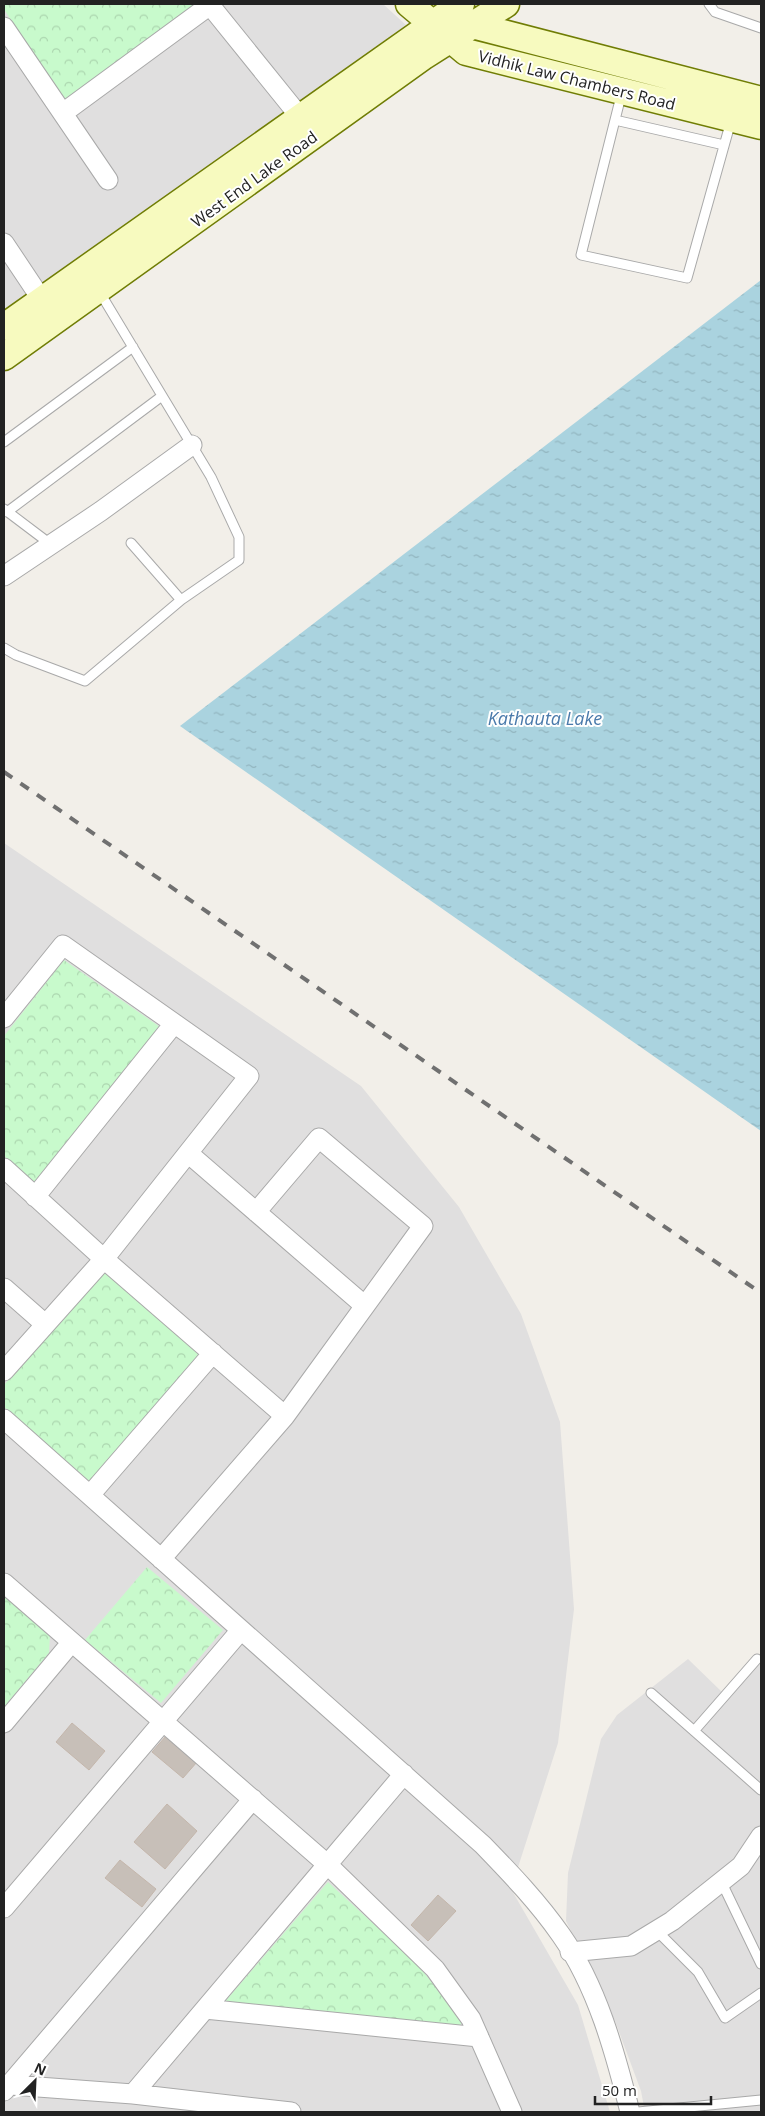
<svg xmlns="http://www.w3.org/2000/svg" width="765" height="2116" viewBox="0 0 765 2116" font-family="'Open Sans',sans-serif">
	<defs>
		<pattern id="park-crowns" width="20" height="18" patternUnits="userSpaceOnUse" patternTransform="scale(1.25)"><rect width="20" height="18" fill="#c8facc"/><path d="M2 6a3 3 0 1 1 6 0M12 15a3 3 0 1 1 6 0" fill="none" stroke="#acd6af"/></pattern>
		<pattern id="water-ripples" width="26" height="14" patternUnits="userSpaceOnUse" patternTransform="scale(1.25)"><rect width="26" height="14" fill="#aad3df"/><path d="M2 4q2-2 4 0t4 0M15 11q2-2 4 0t4 0" fill="none" stroke="#92b5bf"/></pattern>
	</defs>
	<rect width="100%" height="100%" fill="#f2efe9"/>
	<path fill="#e0dfdf" d="M4 4H383L406 25 4 312Z
		M4 843 361 1086 459 1207 521 1314 560 1422 574 1609 558 1743 511 1889 578 2005 610 2112H4Z
		M688 1659 723 1693 761 1662V2112H645L641 2091 615 2021 566 1921 568 1873 601 1739 617 1715Z"/>
	<path fill="url(#park-crowns)" d="M4 4H194L196 6 64 104 4 9Z
		M64 960 160 1027 35 1185 4 1156V1036Z
		M104 1270 201 1355 90 1482 4 1407V1385Z
		M147 1567 223 1630 161 1703 85 1640Z
		M4 1595 50 1635 49 1653 4 1707Z
		M328 1882 417 1964 462 2020 460 2027 222 2005Z"/>
	<path fill="url(#water-ripples)" d="M761 280V1131L180 726Z"/>
	<path fill="#c7bfb8" stroke="#c4b6ab" d="M72 1723 105 1751 89 1770 56 1742Z
		M166 1736 197 1762 183 1778 152 1752Z
		M167 1804 197 1831 165 1869 134 1842Z
		M120 1860 156 1889 142 1907 105 1878Z
		M438 1895 456 1911 428 1941 411 1925Z"/>
	<g fill="none" stroke-linecap="round" stroke-linejoin="round">
		<defs>
			<path id="lane" d="M709 4 715 12 761 28
				M622 92 581 255 687 278 731 121
				M615 120 724 145
				M4 442 133 347
				M4 509 49 543
				M7 512 162 396
				M131 543 181 600
				M4 648 16 655 85 681 181 600 239 560V537L211 477 99 291
				M651 1693 761 1790
				M694 1731 757 1659
				M721 1881 761 1964
				M656 1930 698 1972 725 2018 761 1993
				M638 2112 761 2100"/>
			<path id="street" d="M209 4 301 118
				M4 27 108 180
				M63 113 210 5
				M4 243 42 300
				M4 576 101 511 192 445
				M4 1018 63 945 249 1076 104 1259 4 1371
				M188 1153 365 1306
				M4 1168 104 1259 285 1416
				M35 1197 173 1025
				M4 1288 45 1324
				M4 1419 483 1845C511 1874 538 1902 561 1935 597 1986 615 2052 630 2112
				M90 1495 213 1353
				M161 1559 285 1416 423 1226 319 1138 256 1212
				M4 1583 328 1865 435 1969 471 2019 512 2112
				M4 1723 71 1643
				M4 1908 241 1630
				M570 1952 631 1946 672 1921 741 1866 761 1836
				M205 2009 479 2037
				M11 2085 133 2094 291 2112
				M4 2091 253 1799
				M133 2094 404 1774"/>
			<path id="secondary" d="M409 4 466 52 761 126
				M464 21 472 25 761 100
				M4 327 461 4
				M4 357 424 56 506 4"/>
		</defs>
		<use href="#lane" stroke="#a9a9a9" stroke-width="11"/>
		<use href="#street" stroke="#a9a9a9" stroke-width="21"/>
		<use href="#secondary" stroke="#707d05" stroke-width="29"/>
		<use href="#lane" stroke="#fff" stroke-width="9"/>
		<use href="#street" stroke="#fff" stroke-width="19"/>
		<use href="#secondary" stroke="#f7fabf" stroke-width="26"/>
		<path stroke="#707070" stroke-width="4" stroke-dasharray="10 10" stroke-linecap="butt" d="M4 772 761 1293"/>
	</g>
	<g text-anchor="middle" dominant-baseline="central" stroke-width="4" stroke-linejoin="round" paint-order="stroke">
		<g font-size="16" fill="#222" stroke="#fff">
			<text transform="translate(577 80) rotate(14)">Vidhik Law Chambers Road</text>
			<text transform="translate(254 179) rotate(-36)">West End Lake Road</text>
		</g>
		<g font-size="18" font-style="italic" fill="#4a7aab" stroke="#fff">
			<text x="545" y="718">Kathauta Lake</text>
		</g>
	</g>
	<rect width="765" height="2116" fill="none" stroke="#222222" stroke-width="10"/>
	<g transform="translate(35 2081) rotate(24)" stroke="#ffffff" stroke-width="4" paint-order="stroke">
	<path d="M0-4L9 19L0 12L-9 19Z" fill="#222222"/>
	<text y="-8" font-size="14" font-weight="bold" text-anchor="middle" fill="#222222">N</text>
	</g>
	<path d="M595 2096v8h116v-8" fill="none" stroke="#222222" stroke-width="2.5"/>
	<text x="602" y="2096" font-size="15" fill="#222222" stroke="#ffffff" stroke-width="4" paint-order="stroke">50 m</text>
</svg>
